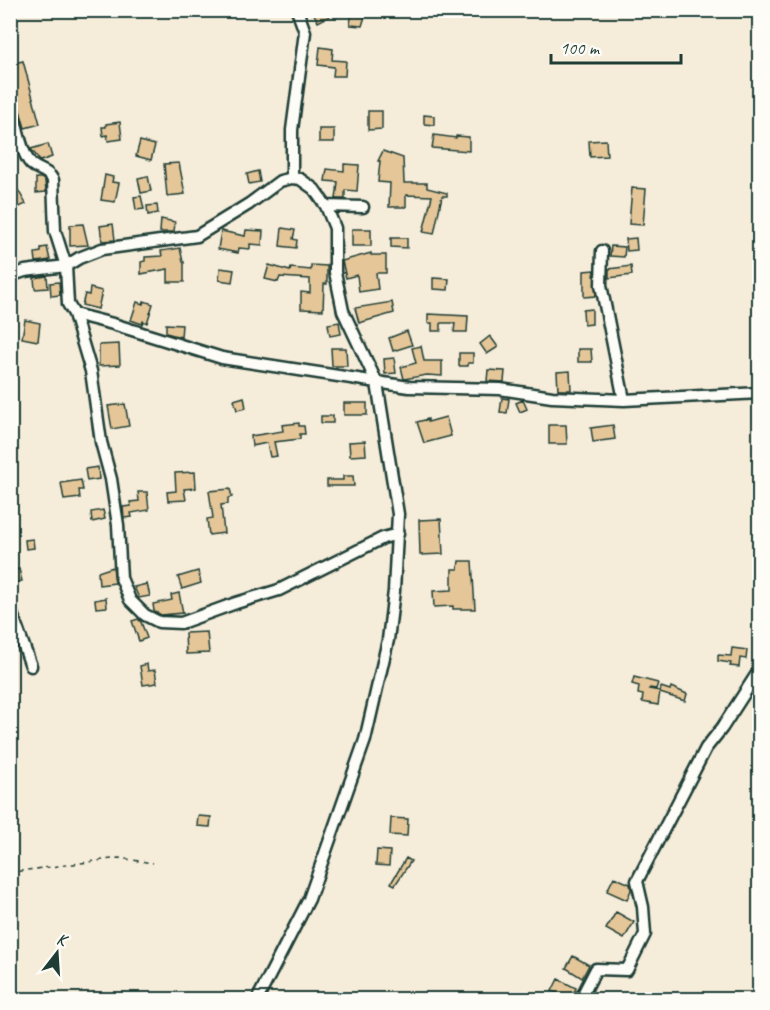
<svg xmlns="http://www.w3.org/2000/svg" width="770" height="1010" viewBox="0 0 770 1010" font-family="Caveat,sans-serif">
	<rect width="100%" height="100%" fill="#f6ecda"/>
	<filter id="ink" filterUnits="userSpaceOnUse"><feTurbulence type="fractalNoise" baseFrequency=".0167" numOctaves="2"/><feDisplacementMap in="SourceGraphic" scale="12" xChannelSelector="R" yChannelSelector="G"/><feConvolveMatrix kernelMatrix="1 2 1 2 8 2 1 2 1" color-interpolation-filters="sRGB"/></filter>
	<g filter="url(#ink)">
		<path fill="#e5c698" stroke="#1f3d34" stroke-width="1.5" d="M312 10H327L330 16 318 22Z
			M352 10H367L362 26 350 25Z
			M320 47 333 49 332 60 346 61 345 76H333L334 67 318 65Z
			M23 61 40 124 25 128 10 75V64Z
			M368 111H382V129L368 130Z
			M424 115 434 116V125L424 124Z
			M120 122 122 139 108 141 107 135 103 136 102 127H106V124Z
			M319 129H334V142H319Z
			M434 135 456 138V136L469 137V151L432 148Z
			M606 140 607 156 590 157 589 141Z
			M140 141 155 145 151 160 136 156Z
			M48 144 52 157 40 161 31 149Z
			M383 151 403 158 404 183H427V188L447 193V196H442L434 234 423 232 432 196 406 195V207H389L390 183 378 182 380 161H378Z
			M179 163 185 194 167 196 164 164Z
			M344 164 359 165 357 191 345 190V199H336L338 182 325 181 327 169 344 171Z
			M258 171 260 182 249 184 247 174Z
			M105 175 113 177 112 182 119 183 115 202 101 200Z
			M10 176 26 204 15 209 10 199Z
			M148 176 151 191 141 193 138 178Z
			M36 178H41L45 181 46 192 36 193Z
			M632 188 646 189 643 225 629 224Z
			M141 196 144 209 136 210 134 197Z
			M157 205 158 213 148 215 147 206Z
			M161 219 175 222 174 232H160Z
			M83 224 88 245 70 246V225Z
			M113 224 115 240 102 241 100 226Z
			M282 228 295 230 293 239 297 240 296 248 280 246Z
			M352 229H371V246H352Z
			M246 230 263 231 262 245 250 244V249L239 248 238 253 218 249 221 231 245 236Z
			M391 238H407V248L391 247Z
			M636 238 637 250 627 251 626 239Z
			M611 246 625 247 624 257 610 256Z
			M47 247 50 260 36 262 35 253 41 252V248Z
			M180 248 183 262H184V282H168V269L141 274V262L145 261V257L162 256 161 251Z
			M371 253V255H386V273H376L378 289 359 292 357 275 346 278 342 261Z
			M269 265 290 271 291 268 311 270V265L327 266V284H324L323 310 301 309V292L310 293V279L280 277 278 282 265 279Z
			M631 266 632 275 609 278V269Z
			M220 268 234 270 232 282 219 280Z
			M594 270 596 296 584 297V271Z
			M47 276 48 288 35 289 34 278Z
			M433 278 449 279 448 290 433 289Z
			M59 282 60 295 51 296 50 283Z
			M90 288 102 291 98 309 82 305 85 294 89 295Z
			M144 301 153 304 147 323 143 321 142 324 131 320 137 302 143 304Z
			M392 302 394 313 359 323 355 308Z
			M592 309V324L584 325 583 310Z
			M428 314 468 316 467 332H454L455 323H441V331H432V323H428Z
			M25 320 40 323 38 341 22 338Z
			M339 322 341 334 330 336 328 324Z
			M166 324 182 325 181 337 166 333Z
			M407 331 412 345 393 351 389 338Z
			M490 336 498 347 487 354 480 344Z
			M119 344 120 365 99 366V345Z
			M421 346 424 361H442V376L427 375 404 379 401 367 416 363 412 348Z
			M331 348H346L347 366H332Z
			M578 349H591L592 362H578Z
			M459 353H473V363H468V366H459Z
			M394 358 396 373 385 374 384 359Z
			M488 370 505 371 504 382 487 381Z
			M570 371 571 390H558L557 372Z
			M244 397 246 408 237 410 234 400Z
			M502 398 509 399 507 413 500 412Z
			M523 400 527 409 520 412 516 403Z
			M344 403H367V415H344Z
			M125 404 129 426 112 429 108 406Z
			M321 416H333V423H321Z
			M446 417 451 436 424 443 417 422 428 419V422Z
			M299 423V426H304L305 434H300V439L274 442 277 456 270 457 267 443 252 446 251 436 283 431 282 425Z
			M549 425H566L567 444H549Z
			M613 425 615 439 593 442 591 428Z
			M365 441 366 455 350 456 349 442Z
			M98 467 99 479 87 481 85 469Z
			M195 472 196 488 184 489 186 500 168 501 167 492 176 491 175 473Z
			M343 476H353L354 486H327V480H343Z
			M81 480 83 490H79L80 498 64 500 61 483Z
			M230 489 232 497 228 498V504L221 505 224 533 209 535 207 519 213 518 209 491Z
			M138 492H147L149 510 131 513 132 517 124 518 123 507 131 506 130 502 139 501Z
			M103 510 105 519 92 522 91 512Z
			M441 519 443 554 420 555 419 520Z
			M33 539 34 548 26 549 25 540Z
			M459 561H472L475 609H453V606L434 607 433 591 452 590V569H458Z
			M113 567 115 583 99 585 98 572Z
			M19 569 22 581 10 584V571Z
			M198 571 201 583 182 589 178 577Z
			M147 584 150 596 139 598 134 587Z
			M179 593 183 613 161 615 154 611 153 604 172 600 171 595Z
			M106 598 107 607 96 608 95 600Z
			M138 619 141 622 147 638 139 641 132 621Z
			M207 632 209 653 186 654 185 633Z
			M732 648 747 650 746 659 740 658 739 667 730 666 731 663 718 661V655L731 656Z
			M147 664 148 671 155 670 157 683 143 685 140 666Z
			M634 677 658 683 656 689 650 688 649 689 660 691 658 705 642 702 643 695 638 694 639 686 632 684Z
			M661 687 670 690 671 687 687 694 685 701 660 693Z
			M198 816 211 817 210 827 197 826Z
			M391 818 408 819 407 836 390 835Z
			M377 850 390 851 389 866 376 865Z
			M406 858 411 861 395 885 391 883Z
			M614 877 630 884 631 890 627 900 607 891Z
			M616 912 634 922 624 939 606 929Z
			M573 956 589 965 582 978 566 968Z
			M558 979 576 988 571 999 552 991Z"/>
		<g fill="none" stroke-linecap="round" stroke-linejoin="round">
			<defs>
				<path id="minor" d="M10 97C14 113 20 152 31 164 39 171 48 170 53 180L55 231 66 266 68 304 74 314 113 324 222 358 409 387 500 389 552 397 624 400 760 393
					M292 178V130L305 32 297 10
					M326 206 363 207
					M602 251 601 285 624 400
					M10 276 25 271 66 266 79 258 102 249 197 236 249 204 280 181 292 178 300 179 314 189 326 206 335 228V272L343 311 377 383 398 514 394 591 388 640 365 740 309 899 257 1000
					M74 314 91 371 101 442 111 479 118 525 121 578 130 600 145 615 159 622 181 623 236 603 279 590 383 538 398 534
					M10 608 31 666
					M580 1000 596 969 627 970 645 934 643 907 637 881 706 748 722 728 760 669"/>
			</defs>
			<use href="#minor" stroke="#1f3d34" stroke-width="15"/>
			<path stroke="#1f3d34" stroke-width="1.5" stroke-dasharray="4.5 4.5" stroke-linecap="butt" d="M10 875 20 871 119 858 153 863"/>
			<use href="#minor" stroke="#fdfcf7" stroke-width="10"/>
		</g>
	</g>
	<rect width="770" height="1010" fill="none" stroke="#fdfcf7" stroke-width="36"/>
	<rect x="18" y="18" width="734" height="974" fill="none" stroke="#1f3d34" stroke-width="2" filter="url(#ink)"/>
	<g transform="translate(57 953) rotate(17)" stroke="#fdfcf7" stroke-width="4.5" paint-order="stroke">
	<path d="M0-4.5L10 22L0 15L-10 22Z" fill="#1f3d34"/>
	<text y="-9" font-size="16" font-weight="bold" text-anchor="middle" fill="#1f3d34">K</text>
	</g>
	<path d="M551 54v9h130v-9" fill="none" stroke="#1f3d34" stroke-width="3"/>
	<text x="560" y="54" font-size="18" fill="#1f3d34" stroke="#fdfcf7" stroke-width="4.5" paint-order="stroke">100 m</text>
</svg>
